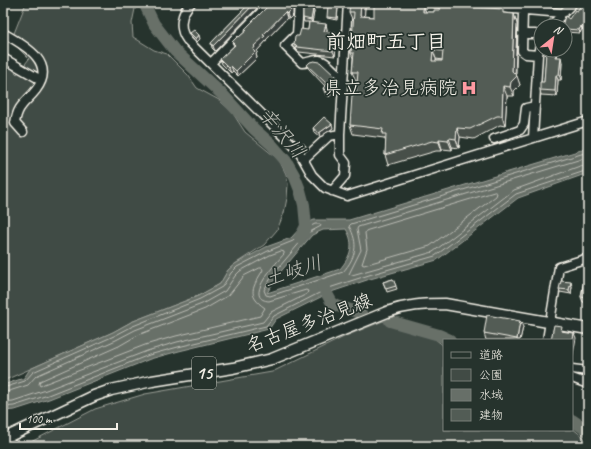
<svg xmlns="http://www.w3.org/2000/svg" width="591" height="449" viewBox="0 0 591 449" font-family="Caveat,'Klee One',sans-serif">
	<rect width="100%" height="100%" fill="#26332d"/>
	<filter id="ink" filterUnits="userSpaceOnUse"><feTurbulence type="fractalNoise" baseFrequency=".025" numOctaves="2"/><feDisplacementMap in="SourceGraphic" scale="8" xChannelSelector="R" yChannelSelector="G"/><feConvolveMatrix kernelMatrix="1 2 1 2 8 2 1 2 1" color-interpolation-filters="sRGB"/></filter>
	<g filter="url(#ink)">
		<path fill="#414b45" stroke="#9a9e96" d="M26 3H138L136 4 132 23 133 37 154 50 167 54 188 75 197 88 219 100 232 112 245 132 279 160 286 174 288 184 287 198 284 213 277 230 264 245 235 264 228 270 220 284 198 296 131 322 113 332 3 381V60L17 74 29 59 11 41Z
			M383 321 426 332 444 346V430H572V428L588 441V446H23L95 409 145 394 272 372 348 335Z"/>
		<path fill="#676f68" stroke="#9fa39b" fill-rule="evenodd" d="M588 148V173L518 198 437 260 370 279 331 292 276 319 269 329 179 351 150 359 49 399 15 410 3 411V385L24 378 30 369 113 332 131 322 198 296 220 284 228 270 235 264 266 247 291 238 302 226 314 220H349ZM346 229C355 244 351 256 340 269L267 293 277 276 312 235 323 230Z"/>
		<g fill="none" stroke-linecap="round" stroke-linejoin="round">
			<path stroke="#bcbdb5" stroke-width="1" d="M588 157 358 227 357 229 361 250 349 274 352 275 433 252 514 190 580 166 588 165
				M495 192 497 193 496 196 430 246 364 265 362 264 367 249 365 233 366 231Z
				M260 268H262L263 270C253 287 246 295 265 308L260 316 176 336 145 345 44 384 40 386 39 384 40 381 119 346 138 335 205 309 229 295 244 276Z
				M3 388 25 381 33 372 114 336 133 326 200 299 222 287 231 273 237 267 268 251 293 241 305 229 315 224H320L321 226 308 233 274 273 264 290 266 295 270 296 343 272C356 257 359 244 349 226L351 224 588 152
				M3 393 28 385 36 376 116 340 135 330 202 304 225 291 235 276 240 271 270 255 281 251 284 252V254C277 262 242 299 269 301L306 290 308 291 307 294 271 312 263 322 177 342 147 351 46 390 13 401 3 402
				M3 407 14 406 48 395 149 355 178 347 266 326 274 316 329 288 369 275 435 256 516 194 588 170"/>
			<path stroke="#676f68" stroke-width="12" d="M144 3 154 24 175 51 225 97 254 129 272 145 286 161 294 175 300 190 304 205 306 226 300 238
				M322 285 332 303 337 306 361 313
				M390 321 439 335 450 340
				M572 420 588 431"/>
			<defs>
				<path id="minor" d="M191 3C181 13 178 28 187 40L298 150 312 175 325 188 347 196 588 121
					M299 3 297 34 285 46 302 63C308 63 313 59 319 60 330 62 332 73 343 76
					M435 3 563 13
					M523 11 522 51 526 54 538 55
					M551 26 573 3
					M3 33C24 45 57 62 36 90 26 103 18 104 15 123L23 132
					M522 34H535L541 36
					M3 58 41 80
					M211 63 270 3
					M533 138 538 55 541 38
					M494 139 520 130 524 124 526 108 535 106
					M304 159 329 136 340 134
					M332 191 345 176 346 163 340 155V134L348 3
					M547 340 559 267 588 258
					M572 369 588 371
					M572 378 588 384"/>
				<path id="major" d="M3 439 94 396 111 390 152 381 233 368 272 359 387 312C407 305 423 304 445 304L588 329"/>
			</defs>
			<use href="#minor" stroke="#f4f1e8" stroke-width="11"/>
			<use href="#major" stroke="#f4f1e8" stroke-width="13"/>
			<use href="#minor" stroke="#26332d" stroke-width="8"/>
			<use href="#major" stroke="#26332d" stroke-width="10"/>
		</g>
		<path fill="#474f49" stroke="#f4f1e8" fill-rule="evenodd" d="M250 3 215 51 212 48 211 43Z
			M506 3H556V7Z
			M423 5 426 12 514 14 517 24 516 75 520 85 514 91V96H507L505 126 500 125 474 139 460 137 459 148 452 147V150L442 149V151H436L388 165 385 155 386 142 384 138 353 134 350 125 356 95 357 82 356 81 352 72 353 58 351 53 354 21H353L349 12 365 7 364 16 374 17ZM436 59 443 60 442 61H436Z
			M338 7V8L337 20 327 18V17Z
			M311 8 313 9 314 12 312 22 327 29V32L337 38 335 56 299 52 296 49 294 44 299 36 308 30 309 22H304L303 18Z
			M293 10V15L289 19 287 18 266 40V41L257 51V53L256 54 257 58 238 76 233 71 231 73 222 64 220 59 234 46 232 42 239 37 246 31 245 29Z
			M577 11 583 30 582 29 580 33 565 32V26L569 19Z
			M190 33 200 39 197 42 191 37Z
			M543 50 553 51 554 54H556L557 57 562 62 561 80H558L557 96 541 95 540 90 544 82 546 54H544Z
			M307 65 338 82 337 89 329 97 325 93 323 88 325 86 309 69Z
			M313 128H333L320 137 314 132Z
			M588 261V303L583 302 581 297Z
			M393 279 397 289 387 292 383 282Z
			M572 286 571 294 560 292 559 289Z
			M523 327 520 340H486L484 333Z"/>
		<path fill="#39403c" stroke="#f4f1e8" d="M255 3H262L215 51 213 46Z
			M310 3H311L310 11 309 8Z
			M361 3H363L365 7 364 26 360 16Z
			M291 5 293 10V15L289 19 287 14Z
			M423 5 427 15 423 12Z
			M313 9 314 12 312 23 311 20Z
			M285 12 287 18 266 40V41L257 51V53L256 54 257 58 238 76 236 71 253 50 254 46 263 35Z
			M514 14 517 24 515 77 517 76 520 85 514 91V96L510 87 512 71Z
			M588 18V23L583 30 582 26Z
			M326 24 327 29 326 36 324 31Z
			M581 26 582 29 580 33 579 30Z
			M335 33 337 38 335 56 333 51Z
			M199 35 200 39 197 42 196 39Z
			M433 50 436 59 435 70 432 61Z
			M561 57 562 62 561 80 559 75Z
			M231 66 233 71 231 73 229 68Z
			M556 75 558 80 557 96 555 91Z
			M336 77 338 82 337 89 329 97 327 92Z
			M503 86 507 96 505 126 502 116Z
			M332 124 333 128 320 137 319 133Z
			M457 128 460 137 459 148 456 139Z
			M449 138 452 147V150L448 140Z
			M439 139 442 149V151L439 142Z
			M571 282 572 286 571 294 569 290Z
			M520 321 523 327 520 340H517Z
			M574 333 576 338 572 359V344Z"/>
		<path fill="#525c55" stroke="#f4f1e8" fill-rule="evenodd" d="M250 3H255L213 46 211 43Z
			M271 3H289L291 5V10L287 14 285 12 263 35 265 36 254 46 255 47 253 50 255 52 236 71 231 66 229 68 220 59 235 45 232 42 238 36 239 37 247 30 245 29Z
			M303 3H310L309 8 313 9 311 20 303 18Z
			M350 3H361L360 16 374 17V3H389L423 5V12H434V10H440L441 5 503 9V13L514 14 512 71 517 76 511 82 510 87 503 86 502 116H497L470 129 457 128 456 139 449 138 448 140 439 139V142L432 141 385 155 386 134H382L383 129 350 125 352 95H356L358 72H352L354 53H351L354 12H349ZM433 50 443 51 442 61H432Z
			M582 4 588 9V18L582 26H581L579 30 565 29V26H562L565 16 569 19 575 10 577 11Z
			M328 5 338 7 337 18 327 17Z
			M309 22 326 24 324 31 335 33 333 51 297 47 294 44 295 37 296 36H299L301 29 308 30Z
			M194 30 199 35 196 39 190 33Z
			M543 50H551V51Z
			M546 51H553V53L556 54 555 57H561L559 75H556L555 91 540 90V82H544Z
			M314 61 320 62 336 77V84L327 92 323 88 327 84 307 65 310 62Z
			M324 117 332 124 319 133 313 128Z
			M303 143 307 147 304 149 302 145Z
			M588 261V298L581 297Z
			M393 279 396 286 386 289 383 282Z
			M561 281 571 282 569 290 559 289Z
			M487 315 520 321 517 339 484 333Z
			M554 325 562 326 561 331 574 333 572 344V340H551Z"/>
	</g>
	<defs>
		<symbol id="hospital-bare" viewBox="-9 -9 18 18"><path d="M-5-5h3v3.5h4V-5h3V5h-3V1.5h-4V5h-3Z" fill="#ff9aa2" stroke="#26332d" stroke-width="2.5" paint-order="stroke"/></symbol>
	</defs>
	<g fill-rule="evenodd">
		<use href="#hospital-bare" x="458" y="77" width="22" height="22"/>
	</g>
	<g text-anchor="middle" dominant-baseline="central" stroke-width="3.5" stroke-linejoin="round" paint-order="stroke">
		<rect fill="#26332d" stroke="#b6b8b0" stroke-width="1" x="192" y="357" width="24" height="32" rx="3"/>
		<g font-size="18" font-weight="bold" fill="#f4f1e8">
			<text x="204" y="373">15</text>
		</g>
		<g font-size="19" fill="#f4f1e8" stroke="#26332d" text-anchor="end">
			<text x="457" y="88">県立多治見病院</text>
		</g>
		<g font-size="19" fill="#f4f1e8" stroke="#26332d">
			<text transform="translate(309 323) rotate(-21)">名古屋多治見線</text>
		</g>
		<g font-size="20" font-weight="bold" fill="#f4f1e8" stroke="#26332d">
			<text x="386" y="41">前畑町五丁目</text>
		</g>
		<g font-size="20" font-style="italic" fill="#bcbdb5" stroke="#26332d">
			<text transform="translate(282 133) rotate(50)">辛沢川</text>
			<text transform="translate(293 271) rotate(-18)">土岐川</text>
		</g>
	</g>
	<rect width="591" height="449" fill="none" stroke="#26332d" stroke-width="16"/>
	<rect x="8" y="8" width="575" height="433" fill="none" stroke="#f4f1e8" stroke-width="1.5" filter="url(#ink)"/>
	<rect x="443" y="339" width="130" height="92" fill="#26332d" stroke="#787f78"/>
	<rect x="451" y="352" width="20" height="6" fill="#26332d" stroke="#787f78"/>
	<text x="479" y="359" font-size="12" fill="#f4f1e8">道路</text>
	<rect x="451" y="369" width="20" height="12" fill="#414b45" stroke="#787f78"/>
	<text x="479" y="379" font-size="12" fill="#f4f1e8">公園</text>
	<rect x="451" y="389" width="20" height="12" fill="#676f68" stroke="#787f78"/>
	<text x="479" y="399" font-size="12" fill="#f4f1e8">水域</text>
	<rect x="451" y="409" width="20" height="12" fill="#525c55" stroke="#787f78"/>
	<text x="479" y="419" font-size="12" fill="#f4f1e8">建物</text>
	<g transform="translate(553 38) rotate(30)"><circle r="19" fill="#26332d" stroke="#787f78"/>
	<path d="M0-3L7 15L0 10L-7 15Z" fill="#ff9aa2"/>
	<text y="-6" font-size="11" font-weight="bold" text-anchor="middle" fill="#f4f1e8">N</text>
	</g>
	<path d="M20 423v6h97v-6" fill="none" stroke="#f4f1e8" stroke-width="2"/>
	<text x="26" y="423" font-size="12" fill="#f4f1e8" stroke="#26332d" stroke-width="3" paint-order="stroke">100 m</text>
</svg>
